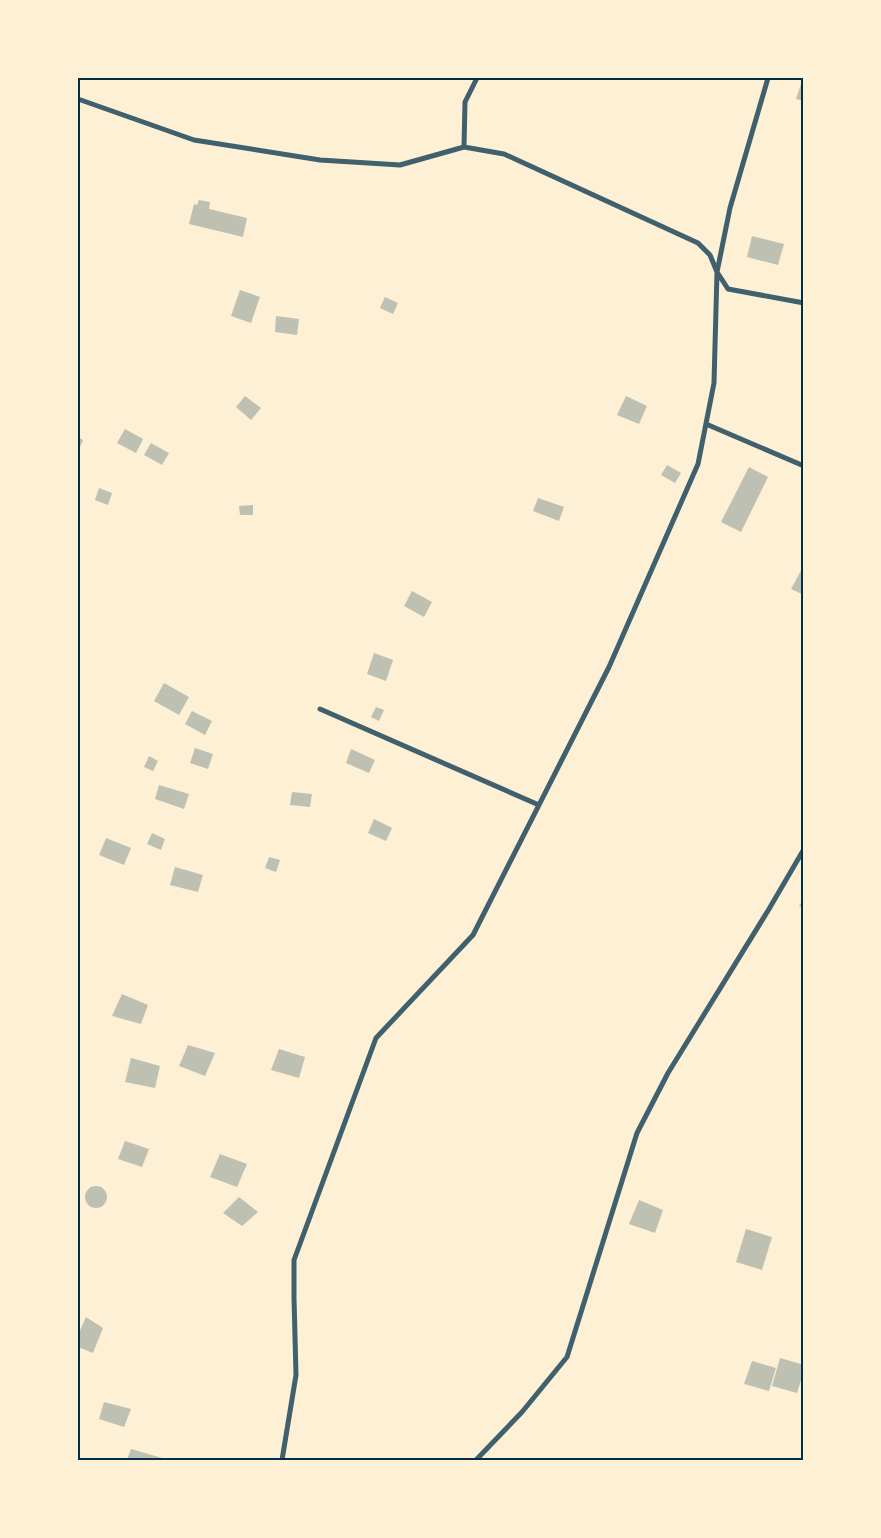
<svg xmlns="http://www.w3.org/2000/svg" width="881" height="1538" viewBox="0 0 881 1538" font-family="'Fira Sans Condensed',sans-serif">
	<rect width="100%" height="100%" fill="#fdf0d5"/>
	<path fill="#bec0b2" d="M801 84 804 85V101L796 99Z
		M199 200 210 202 209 209 247 218 243 237 189 224 194 204 197 205Z
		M752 236 784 244 778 265 747 257Z
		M240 290 260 297 251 323 231 316Z
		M385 297 398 303 393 314 380 308Z
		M276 316 299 319 297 335 275 332Z
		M245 396 261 408 251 420 236 407Z
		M626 396 647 406 639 424 617 415Z
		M125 429 143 439 136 453 117 443Z
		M78 437 83 440 78 452Z
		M151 443 169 453 162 465 144 455Z
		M667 465 681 473 675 483 661 475Z
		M749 467 768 477 741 532 721 522Z
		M99 488 112 493 108 505 95 500Z
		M538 498 564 507 559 521 533 511Z
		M253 505V515H240L239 506Z
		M804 565V595L791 589Z
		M412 591 432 602 424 617 404 606Z
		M374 653 393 660 386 681 367 674Z
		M164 683 189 697 179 715 154 701Z
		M376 707 384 710 379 721 371 717Z
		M192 711 212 721 205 735 185 724Z
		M195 748 213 754 208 769 190 763Z
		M351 749 375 760 369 773 346 763Z
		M149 756 158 761 153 771 144 767Z
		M159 785 189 794 184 809 155 799Z
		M292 792 312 794 310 807 290 805Z
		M374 819 392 828 386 841 368 833Z
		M152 833 165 839 161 850 147 844Z
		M106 838 131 848 124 865 99 855Z
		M269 857 280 860 276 872 265 868Z
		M175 867 203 875 198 892 170 885Z
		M804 898V909L799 906Z
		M122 994 148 1005 141 1024 112 1016Z
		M188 1045 215 1053 205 1076 179 1066Z
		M279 1049 305 1057 299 1078 271 1070Z
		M131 1058 160 1066 155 1088 125 1082Z
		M125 1141 149 1149 142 1167 118 1159Z
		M220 1154 247 1164 237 1187 210 1177Z
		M85 1197a11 11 0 1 1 22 0a11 11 0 1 1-22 0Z
		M239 1197 258 1212 242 1226 223 1213Z
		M639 1200 663 1210 655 1233 629 1224Z
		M746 1229 772 1237 762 1270 736 1262Z
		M86 1317 103 1328 93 1353 78 1347V1335Z
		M780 1358 804 1365V1371L797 1393 772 1386Z
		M752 1361 776 1368 769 1391 744 1384Z
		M104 1402 131 1409 124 1427 99 1419Z
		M131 1449 169 1460H127Z"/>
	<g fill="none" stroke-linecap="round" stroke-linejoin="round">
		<path stroke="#3f606c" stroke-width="5" d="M78 99 194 140 320 160 400 165 464 147 504 154 698 243 710 255 717 272 728 289 804 303
			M464 147 465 102 477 78
			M706 424 804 466
			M320 709 539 805
			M282 1460 296 1375 294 1298V1260L376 1038 473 935 609 667 698 464 714 383 717 272 730 208 768 78
			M476 1460 522 1412 567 1357 637 1133 668 1073 769 909 804 849"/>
	</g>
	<rect width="881" height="1538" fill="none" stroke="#fdf0d5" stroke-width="158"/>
	<rect x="79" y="79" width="723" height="1380" fill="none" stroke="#003049" stroke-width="2"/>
</svg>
